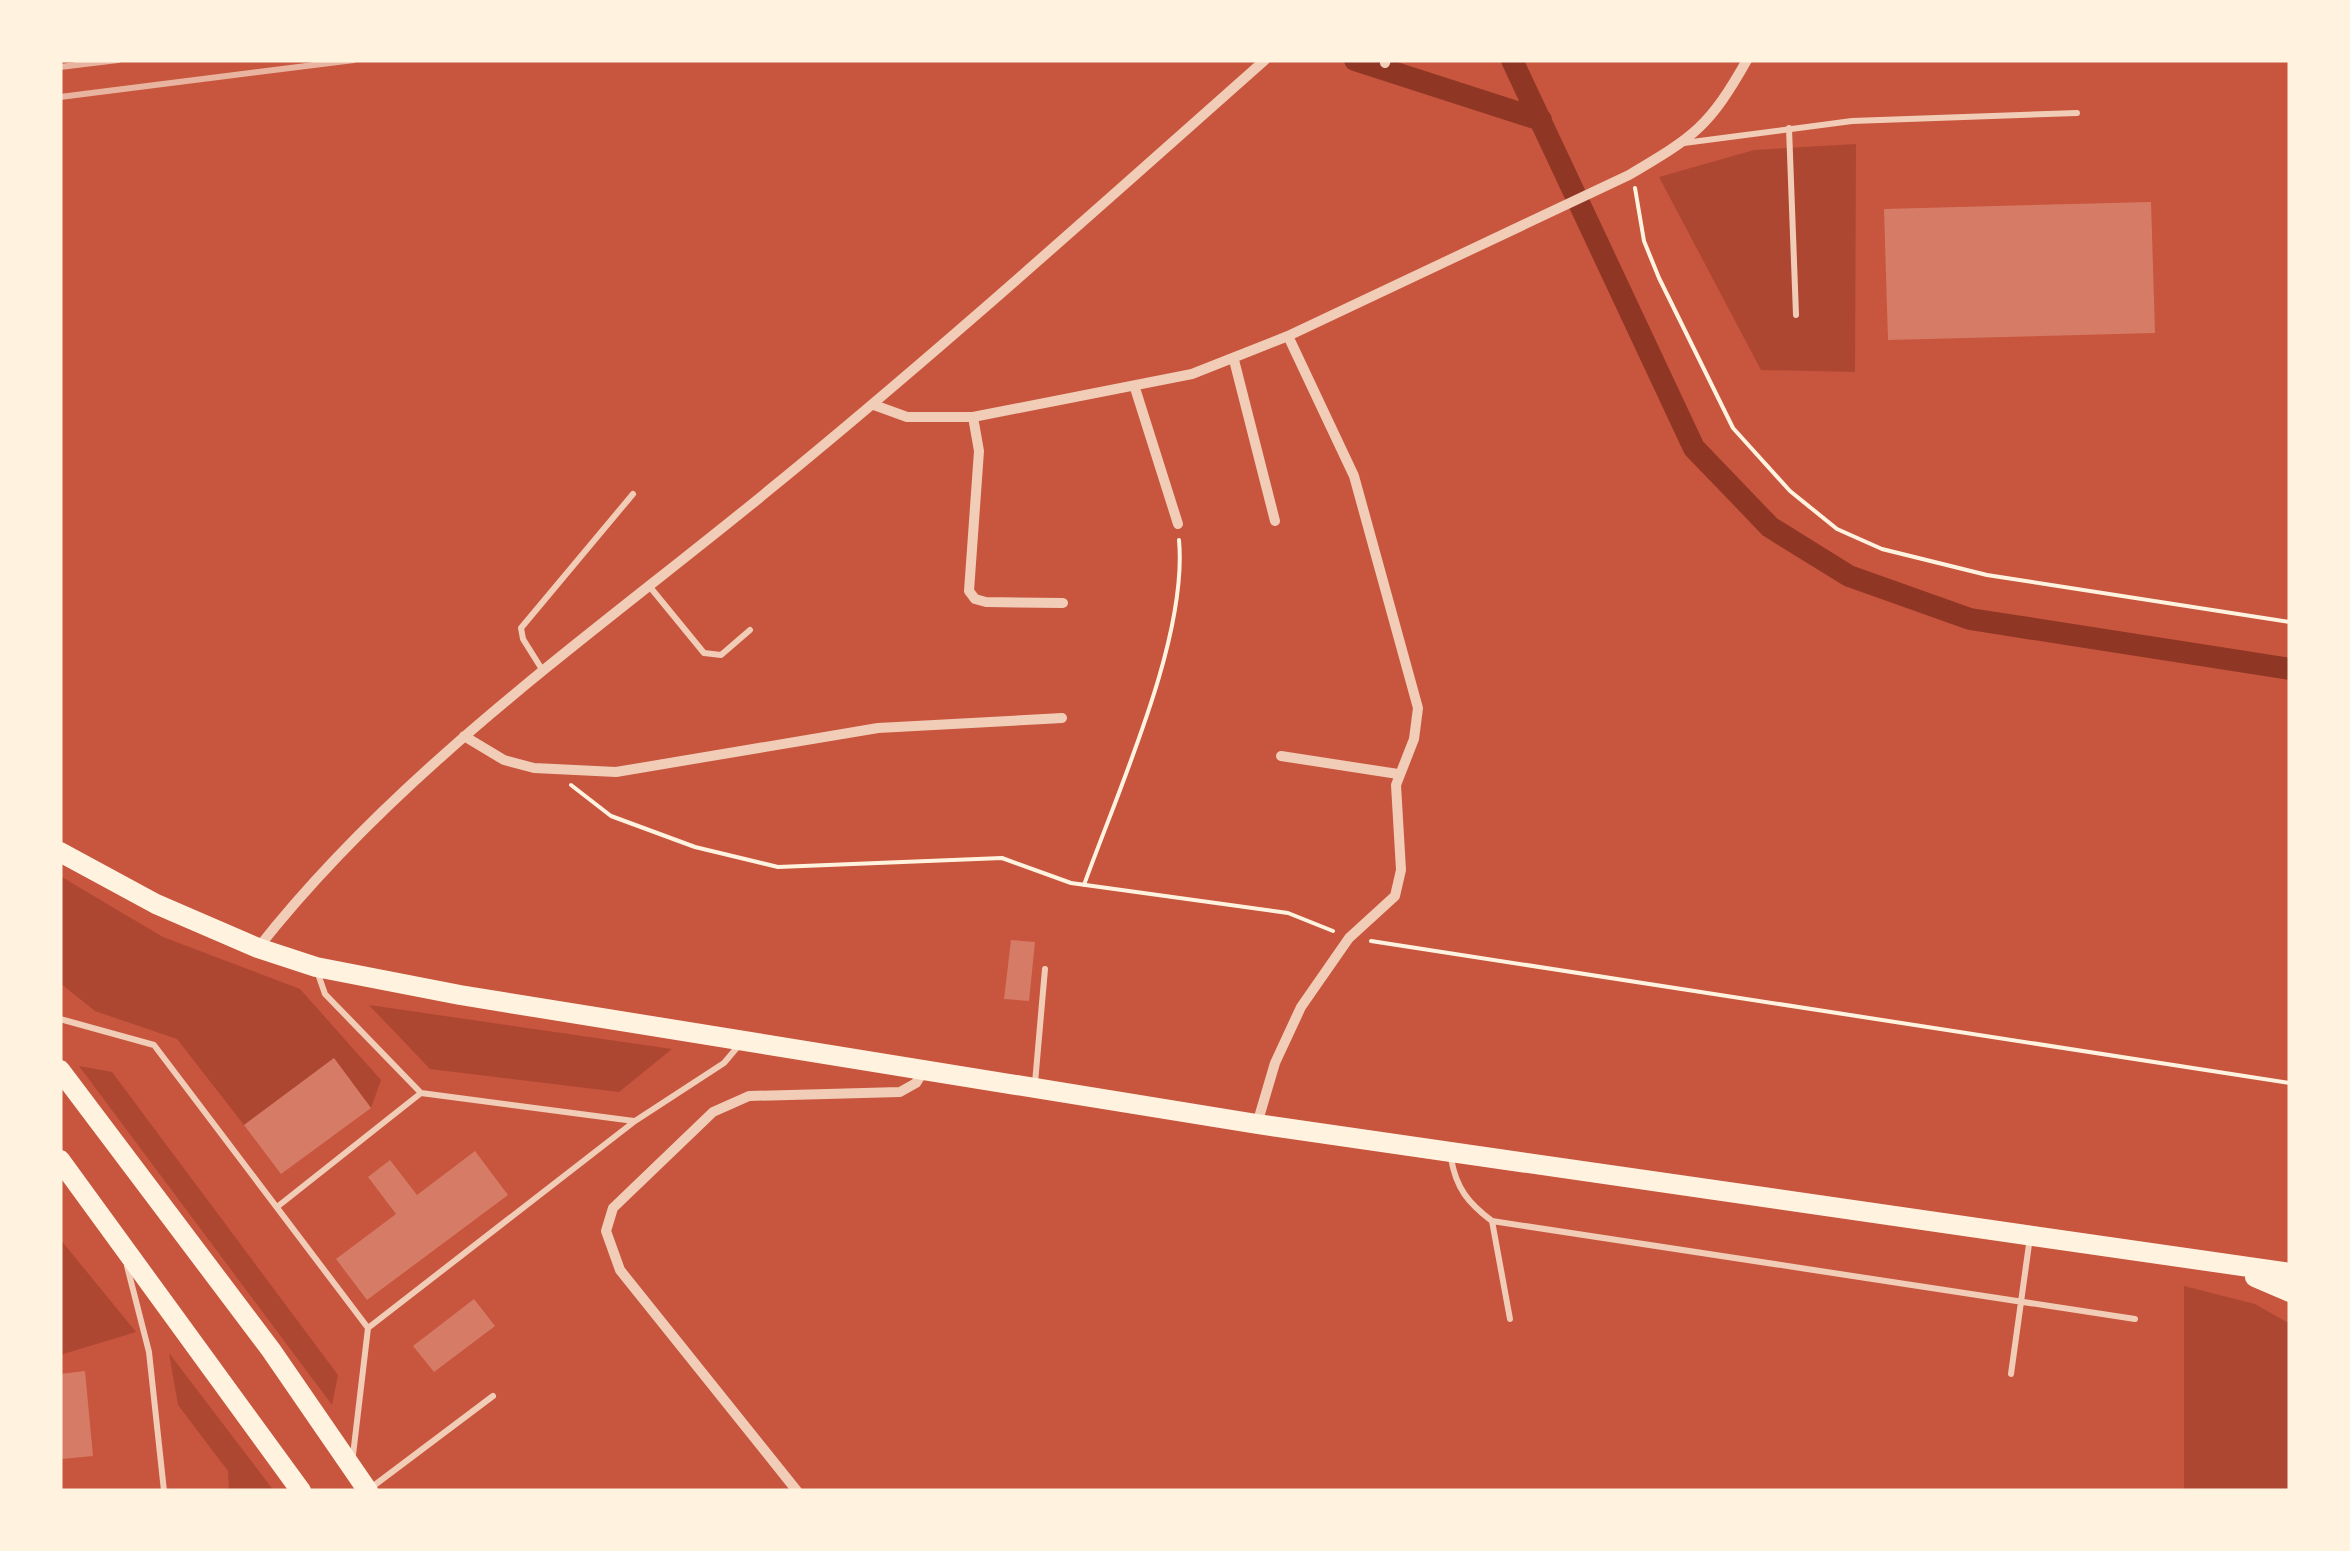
<svg xmlns="http://www.w3.org/2000/svg" width="2350" height="1551" viewBox="0 0 2350 1551" font-family="Quicksand,sans-serif">
	<rect width="100%" height="100%" fill="#c8553d"/>
	<path fill="#ae4732" d="M1856 144 1855 372 1761 370 1659 177 1754 150Z
		M60 876 163 937 300 989 381 1080 371 1108 334 1059 244 1125 177 1039 95 1011 60 983Z
		M369 1005 672 1049 619 1092 430 1069Z
		M79 1066 112 1072 338 1375 332 1405Z
		M60 1239 136 1332 60 1355Z
		M2184 1286 2255 1304 2290 1324V1491H2184Z
		M169 1353 274 1491H229L228 1471 178 1405Z"/>
	<g fill="none" stroke-linecap="round" stroke-linejoin="round">
		<path stroke="#8f3625" stroke-width="22" d="M1355 60 1541 120
			M1512 60 1694 448 1770 527 1849 576 1970 619 2290 669"/>
	</g>
	<path fill="#d67c66" d="M2151 202 2155 333 1888 340 1884 209Z
		M1011 940 1035 942 1029 1001 1004 999Z
		M334 1058 371 1108 281 1174 244 1125Z
		M475 1151 508 1195 367 1300 336 1259 396 1214 368 1177 390 1160 417 1195Z
		M474 1299 495 1326 434 1372 413 1346Z
		M85 1371 93 1456 62 1459 60 1374Z"/>
	<g fill="none" stroke-linecap="round" stroke-linejoin="round">
		<path stroke="#fff3e0" stroke-width="4" d="M1635 188 1644 241 1659 278 1733 428 1790 491 1837 529 1882 549 1987 575 2290 622
			M571 785 611 816 695 847 778 867 1002 858 1071 883 1288 913 1333 931
			M1084 885C1118 790 1188 638 1179 540
			M1371 941 2290 1083"/>
		<path stroke="#f1ccb7" stroke-width="6" d="M1789 128 1796 315
			M1684 143 1852 121 2077 113
			M650 587 704 653 721 655 750 630
			M543 671 523 639 521 628 633 494
			M317 971 325 994 421 1093 634 1121
			M60 1019 154 1045 368 1328 353 1455
			M1035 1083 1045 969
			M1451 1158C1456 1188 1468 1203 1492 1221L2135 1319
			M277 1207 421 1093
			M1492 1221 1510 1319
			M127 1266 149 1352 164 1491
			M368 1328 635 1121 724 1063 740 1044
			M2011 1374 2030 1237
			M372 1487 493 1396"/>
		<path stroke="#f1ccb7" stroke-width="10" d="M1385 63 1386 60
			M1234 360 1275 521
			M1135 388 1178 524
			M874 405 907 417H973L1192 374 1288 336 1629 175C1695 136 1709 127 1747 60
			M973 417 979 451 969 591 975 599 986 602 1063 603
			M464 736 504 760 534 768 616 772 878 728 1062 718
			M1281 756 1398 774
			M258 948C398 770 589 637 763 495 935 355 1099 207 1265 60
			M1257 1124 1275 1063 1301 1007 1349 938 1395 896 1401 870 1396 785 1414 739 1418 708 1354 476 1288 336
			M797 1491 620 1270 606 1231 613 1208 713 1112 749 1096 900 1092 916 1083 923 1072"/>
		<path stroke="#fff3e0" stroke-width="20" d="M60 852 156 904 258 948 316 967 460 995 1257 1124 2290 1273
			M60 1070 271 1350 368 1491
			M60 1160 301 1491
			M2255 1277 2290 1292"/>
		<path stroke="#e9b49f" stroke-width="6" d="M60 67 118 60
			M60 97 354 60"/>
	</g>
	<rect width="2350" height="1551" fill="none" stroke="#fff3e0" stroke-width="125"/>
</svg>
